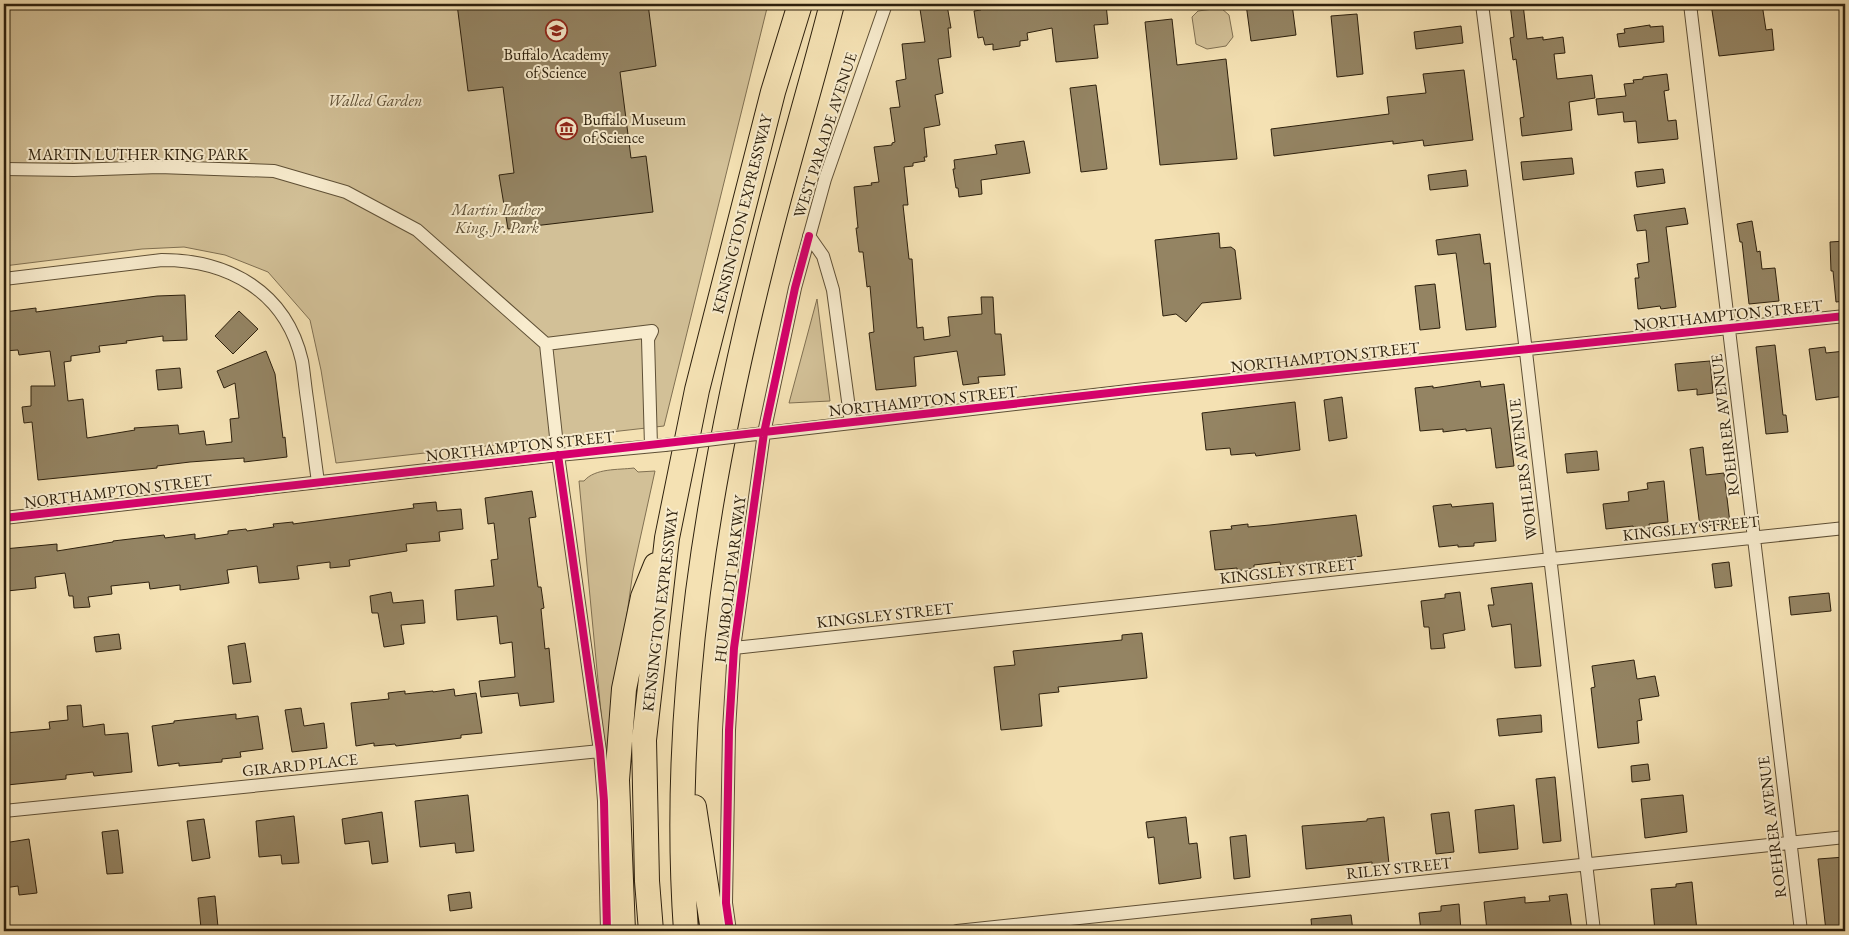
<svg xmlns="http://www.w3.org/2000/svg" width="1849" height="935" viewBox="0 0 1849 935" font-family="'EB Garamond',serif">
	<rect width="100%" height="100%" fill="#f4e1b3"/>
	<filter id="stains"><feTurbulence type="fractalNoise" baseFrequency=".004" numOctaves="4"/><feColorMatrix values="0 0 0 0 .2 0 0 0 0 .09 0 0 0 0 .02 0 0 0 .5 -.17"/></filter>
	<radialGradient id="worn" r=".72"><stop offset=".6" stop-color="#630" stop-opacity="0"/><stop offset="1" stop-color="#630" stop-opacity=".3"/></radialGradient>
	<path fill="#d2c097" stroke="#807052" d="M4 4H768L664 426 336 463 321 370 310 320 268 272 225 255 184 247 142 249 4 266Z
		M1221 8 1229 15 1233 37 1226 46 1207 49 1196 44 1192 17 1198 11Z
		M817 299 830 401 789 403Z
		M634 468 638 472 655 471 633 571 606 765 579 481H584C595 468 618 470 634 468Z"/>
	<path fill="#948463" stroke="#2d200d" d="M457 4H648L656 66 620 72 631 158 646 156 653 212 508 229 499 175 514 173 503 87 468 91Z
		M980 4H1092V5L1106 4 1108 24 1094 25 1098 58 1056 62 1052 28 1027 33 1028 40 1020 41V46L993 50V44L985 45 983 37 978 38 974 11 981 10Z
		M1246 4H1292L1296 35 1251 41Z
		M1510 4H1523L1527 39 1543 37V40L1563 37 1565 53 1554 54 1557 79 1592 75 1595 98 1569 102 1572 130 1522 136 1520 118 1524 117 1516 59 1513 60 1510 38 1514 37Z
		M1711 4H1762L1766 30 1772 29 1774 50 1719 56Z
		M947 5 951 28H948L951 57 938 59 943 93 935 95 940 125 924 128 927 157H924L925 161 913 163V166L904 167 908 205H903L909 259H912L917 328 923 327 924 340 950 336 948 317 982 314 981 297H993L995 334H1001L1005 375 978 377 979 383 963 385 957 351 914 357 916 386 876 390 869 333 874 332 870 286 867 287 863 252H859L856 228H858L854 187 872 185 871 183 879 182 874 147 892 145V143L895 142 890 108 900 107 896 81 906 79 902 44 925 42 920 9Z
		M1357 14 1363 74 1337 77 1331 16Z
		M1172 19 1177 65 1226 59 1237 159 1160 165 1145 22Z
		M1650 25V27L1663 26 1664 42 1619 47 1617 34 1625 33 1624 29Z
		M1461 26 1463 43 1416 49 1414 32Z
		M1464 70 1473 140 1424 146 1423 140 1393 144V141L1274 156 1271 129 1389 114 1387 97 1426 93 1423 74Z
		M1667 74 1669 90 1664 91 1668 121 1676 120 1678 139 1638 143 1636 121 1624 122 1623 112 1598 115 1596 99 1626 96 1624 84 1634 83 1633 80 1643 79V77Z
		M1096 85 1107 169 1081 172 1070 88Z
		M1024 141 1030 173 981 180 982 194 959 197 958 188H956L953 169H955L954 160 997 154 995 145Z
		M1572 158 1574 174 1523 180 1521 162Z
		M1663 169 1665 183 1637 187 1635 172Z
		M1466 170 1468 186 1430 190 1428 175Z
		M1685 208 1688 224 1666 227 1676 307 1661 309 1660 306 1638 309 1635 278H1639L1637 264 1649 262 1646 230 1637 231 1634 215Z
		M1752 221 1757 252 1760 251 1762 269 1775 268 1779 301 1749 304 1742 242H1740L1737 224Z
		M1219 233 1220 248 1231 247 1235 250 1241 299 1202 303 1186 322 1176 314 1163 316 1155 240Z
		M1480 234 1484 264 1490 263 1496 327 1466 330 1456 253 1438 255 1436 240Z
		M1845 241V301L1836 302 1833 271H1831L1830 242Z
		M1435 284 1440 328 1420 330 1415 286Z
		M185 295 187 340 163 341V336L126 341 127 343 99 346 100 352 71 356V361L64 362 68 401 83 399 87 438 135 430 134 428 178 425 179 434 204 431 206 445 232 442 230 419 239 418 235 383 224 388 217 371 266 351 275 374 283 438 285 437 287 457 244 462V458L190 462 157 466V468L38 480 32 422 24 423 22 407 31 406V386H55L50 351 19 355 18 350 4 351V312L36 308V312L157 296Z
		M239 311 258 329 233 354 215 336Z
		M1775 345 1783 415H1786L1788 432 1766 434 1756 347Z
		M1825 347 1826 353 1845 351V396L1816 400 1809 349Z
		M1710 361 1713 393 1697 395V389L1678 391 1675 364Z
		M180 368 182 388 158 390 156 370Z
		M1480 381 1481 387 1504 384 1514 466 1496 468 1491 428 1466 431V429L1443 432V429L1420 431 1415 388 1433 386V388Z
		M1342 397 1347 438 1329 441 1324 400Z
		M1295 402 1300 450 1256 456 1255 453 1231 455 1230 448 1206 450 1202 413Z
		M1703 447 1706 475 1724 473 1730 523 1700 527 1690 449Z
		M1597 451 1599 470 1567 473 1565 454Z
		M1664 481 1668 522 1649 524 1650 530 1634 532 1633 526 1606 529 1603 504 1629 501 1628 492 1648 489 1647 483Z
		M532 491 536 517 529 518 538 587H541L544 608 541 609 545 649 549 648 554 702 520 706 518 693 481 697 479 681 515 677 512 642 500 644 497 616 457 620 455 590 494 586 491 560 498 559 494 523 488 524 485 498Z
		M436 502 437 511 461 509 463 529 439 532 440 541 406 544 407 551 349 560 350 566 330 568V562L297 566 299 579 259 583 257 566 227 570 229 583 180 590V585L150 589 149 582 111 586 112 594 88 597 90 607 74 608 73 596H69L65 573 35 577 36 588 7 591 4 577V549L57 544V551L113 542V541L164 535 165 538 195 534V539L228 534V531L246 529 247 531 274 527 273 524 293 522V524L414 508 413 504Z
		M1493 503 1496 541 1474 543V546L1458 547V545L1439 547 1433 506 1451 504 1452 507Z
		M1356 515 1362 556 1281 567 1280 562 1254 565V568L1237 571V568L1215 570 1210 531 1232 529 1231 526 1248 524V527L1270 525Z
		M1729 562 1732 586 1715 588 1712 564Z
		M1532 583 1541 666 1515 668 1511 624 1492 627 1488 605H1494L1491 588Z
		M391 592 393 603 423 600 425 623 401 625 404 644 384 647 378 613H372L370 596Z
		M1460 592 1465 630 1443 634 1445 648 1431 649 1429 627H1424L1421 601 1445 598V594Z
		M1829 593 1831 611 1791 615 1789 597Z
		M1142 633 1147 678 1058 687 1059 692 1039 694 1042 726 1001 730 994 667 1015 665 1013 651 1122 640V635Z
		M119 634 121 649 96 652 94 637Z
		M245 643 251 682 233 684 228 646Z
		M1634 660 1637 679 1655 676 1659 696 1639 699 1642 720 1637 721 1639 743 1598 748 1591 688 1595 687 1592 666Z
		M454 689 455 696 476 693 482 733 461 735V738L396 746 395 744 374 746V743L356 746 351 703 389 699 388 693 405 691V694L433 691V692Z
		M81 705 83 727 104 724 105 735 128 733 132 772 94 776 93 772 66 775V779L7 785 4 763V754H8L5 733 50 729 49 722 68 720 67 706Z
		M301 708 304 726 324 723 327 748 292 752 285 710Z
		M236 714V719L258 716 263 749 240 752 241 757 222 759V762L179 766V763L158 766 152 726 174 723V721Z
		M1541 715 1542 732 1499 736 1497 719Z
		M1648 764 1650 780 1632 782 1631 766Z
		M1555 777 1561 841 1543 843 1536 779Z
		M468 795 474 851 456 853 455 843 420 847 415 801Z
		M1683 795 1687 832 1645 838 1641 799Z
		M1514 805 1518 849 1479 853 1475 810Z
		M382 812 388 862 372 864 369 841 345 844 342 819Z
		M1449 812 1454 852 1436 854 1431 814Z
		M294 816 299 863 282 864 281 855 259 857 256 821Z
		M1186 817 1189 844 1197 843 1201 878 1159 884 1154 837 1148 838 1146 822Z
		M1384 817 1389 864 1372 865V862L1306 869 1302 826 1367 821V819Z
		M204 819 210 858 192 861 187 821Z
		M118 830 123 873 107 874 102 832Z
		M1246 835 1250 877 1234 879 1230 837Z
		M29 839 37 893 19 895 18 886 4 888V843Z
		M1845 857V931H1826L1818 859Z
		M1692 882 1697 931H1655L1651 889 1676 887V884Z
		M470 892 472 908 450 911 448 895Z
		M1567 894 1572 931H1487L1484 902 1525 897V903L1550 901 1549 896Z
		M215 896 218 927 201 928 198 898Z
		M1459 904 1461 931H1421L1419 913 1441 911V906Z
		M1351 915 1353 931H1312L1311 919Z"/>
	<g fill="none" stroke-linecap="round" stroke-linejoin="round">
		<defs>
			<path id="minor" d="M1482 4 1524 335 1594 931
				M1690 4 1801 931
				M4 169 74 170 159 167 274 171 346 192 417 230 546 344 558 455 600 751 604 801 607 931
				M809 236 823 256 833 290 851 423
				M4 279 162 260C229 260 286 292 302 361 304 373 305 386 307 399 311 427 314 454 318 482
				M546 344 652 331 648 339 651 446
				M748 435 1145 389 1845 316
				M4 518 558 455 665 445
				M734 648 1533 561 1845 528
				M4 811 600 751
				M730 931 726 903 729 730 734 648 764 433 795 288 825 179 886 4
				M957 931 1845 837"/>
			<path id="motorway" d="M694 807 713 931
				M623 931 617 780 624 689 643 597 656 565
				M651 931 647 881 644 740 667 538 697 390 773 92 800 4
				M686 931C670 705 708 479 763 260 784 174 810 90 832 4"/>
		</defs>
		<use href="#minor" stroke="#5f5036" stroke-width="14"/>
		<use href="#motorway" stroke="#2d200d" stroke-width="26"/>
		<use href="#minor" stroke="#f8ecce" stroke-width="12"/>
		<use href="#motorway" stroke="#f4e1b3" stroke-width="24"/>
		<defs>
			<path id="minor-bridge" d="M665 445 748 435"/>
		</defs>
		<use href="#minor-bridge" stroke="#5f5036" stroke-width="14" stroke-linecap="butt"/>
		<use href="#minor-bridge" stroke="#f8ecce" stroke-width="12"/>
		<defs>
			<path id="cycleway" d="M558 455 600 751 604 801 607 931
				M4 518 1145 389 1845 316
				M730 931 726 903 729 730 734 648 764 433 795 288 809 236"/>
		</defs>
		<use href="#cycleway" stroke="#f8ecce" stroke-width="11"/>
		<use href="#cycleway" stroke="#d6006c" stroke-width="8"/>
	</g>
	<defs>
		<symbol id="school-ring" viewBox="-11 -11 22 22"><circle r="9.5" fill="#f8ecce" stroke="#8f2418" stroke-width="1.5"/><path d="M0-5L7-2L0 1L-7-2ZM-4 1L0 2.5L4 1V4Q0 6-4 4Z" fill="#8f2418"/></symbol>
		<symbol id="museum-ring" viewBox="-11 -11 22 22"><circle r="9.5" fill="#f8ecce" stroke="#8f2418" stroke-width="1.5"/><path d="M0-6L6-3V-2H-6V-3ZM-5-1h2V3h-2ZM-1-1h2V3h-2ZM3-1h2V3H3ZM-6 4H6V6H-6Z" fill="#8f2418"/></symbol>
	</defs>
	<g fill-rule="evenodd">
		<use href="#school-ring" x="544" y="18" width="25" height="25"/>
		<use href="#museum-ring" x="554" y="116" width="25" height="25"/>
	</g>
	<g text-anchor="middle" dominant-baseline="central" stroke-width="4" stroke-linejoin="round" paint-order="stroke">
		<g font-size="16" fill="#2d200d" stroke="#f8ecce">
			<text x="556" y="54">Buffalo Academy<tspan x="556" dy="18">of Science</tspan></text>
			<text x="583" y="119" text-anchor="start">Buffalo Museum<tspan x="583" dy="18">of Science</tspan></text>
		</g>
		<g font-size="16" font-style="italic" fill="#5f5036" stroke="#f8ecce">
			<text x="375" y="100">Walled Garden</text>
			<text x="497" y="209">Martin Luther<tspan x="497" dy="18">King, Jr. Park</tspan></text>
		</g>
		<g font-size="16" fill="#2d200d" stroke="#f8ecce">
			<text transform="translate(825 135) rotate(-72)">WEST PARADE AVENUE</text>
			<text x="138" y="154">MARTIN LUTHER KING PARK</text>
			<text transform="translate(742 214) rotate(-76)">KENSINGTON EXPRESSWAY</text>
			<text transform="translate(1728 315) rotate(-6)">NORTHAMPTON STREET</text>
			<text transform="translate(1325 357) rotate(-6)">NORTHAMPTON STREET</text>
			<text transform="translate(923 401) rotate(-6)">NORTHAMPTON STREET</text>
			<text transform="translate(1725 425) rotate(-97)">ROEHRER AVENUE</text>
			<text transform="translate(520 446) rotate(-6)">NORTHAMPTON STREET</text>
			<text transform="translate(1523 469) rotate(-97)">WOHLERS AVENUE</text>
			<text transform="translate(118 491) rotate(-7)">NORTHAMPTON STREET</text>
			<text transform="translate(1691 528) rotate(-6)">KINGSLEY STREET</text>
			<text transform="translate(1288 571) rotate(-6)">KINGSLEY STREET</text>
			<text transform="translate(730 579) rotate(-83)">HUMBOLDT PARKWAY</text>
			<text transform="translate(660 610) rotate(-83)">KENSINGTON EXPRESSWAY</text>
			<text transform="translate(885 615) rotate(-6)">KINGSLEY STREET</text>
			<text transform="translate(300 765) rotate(-6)">GIRARD PLACE</text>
			<text transform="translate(1772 827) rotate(-97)">ROEHRER AVENUE</text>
			<text transform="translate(1399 868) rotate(-6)">RILEY STREET</text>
		</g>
	</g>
	<rect width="1849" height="935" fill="none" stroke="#f4e1b3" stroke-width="20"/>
	<rect x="5" y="5" width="1839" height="925" fill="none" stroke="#2d200d" stroke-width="2.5"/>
	<rect x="10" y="10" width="1829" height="915" fill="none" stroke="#2d200d"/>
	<rect width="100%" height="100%" filter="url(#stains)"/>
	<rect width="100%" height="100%" fill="url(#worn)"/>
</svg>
